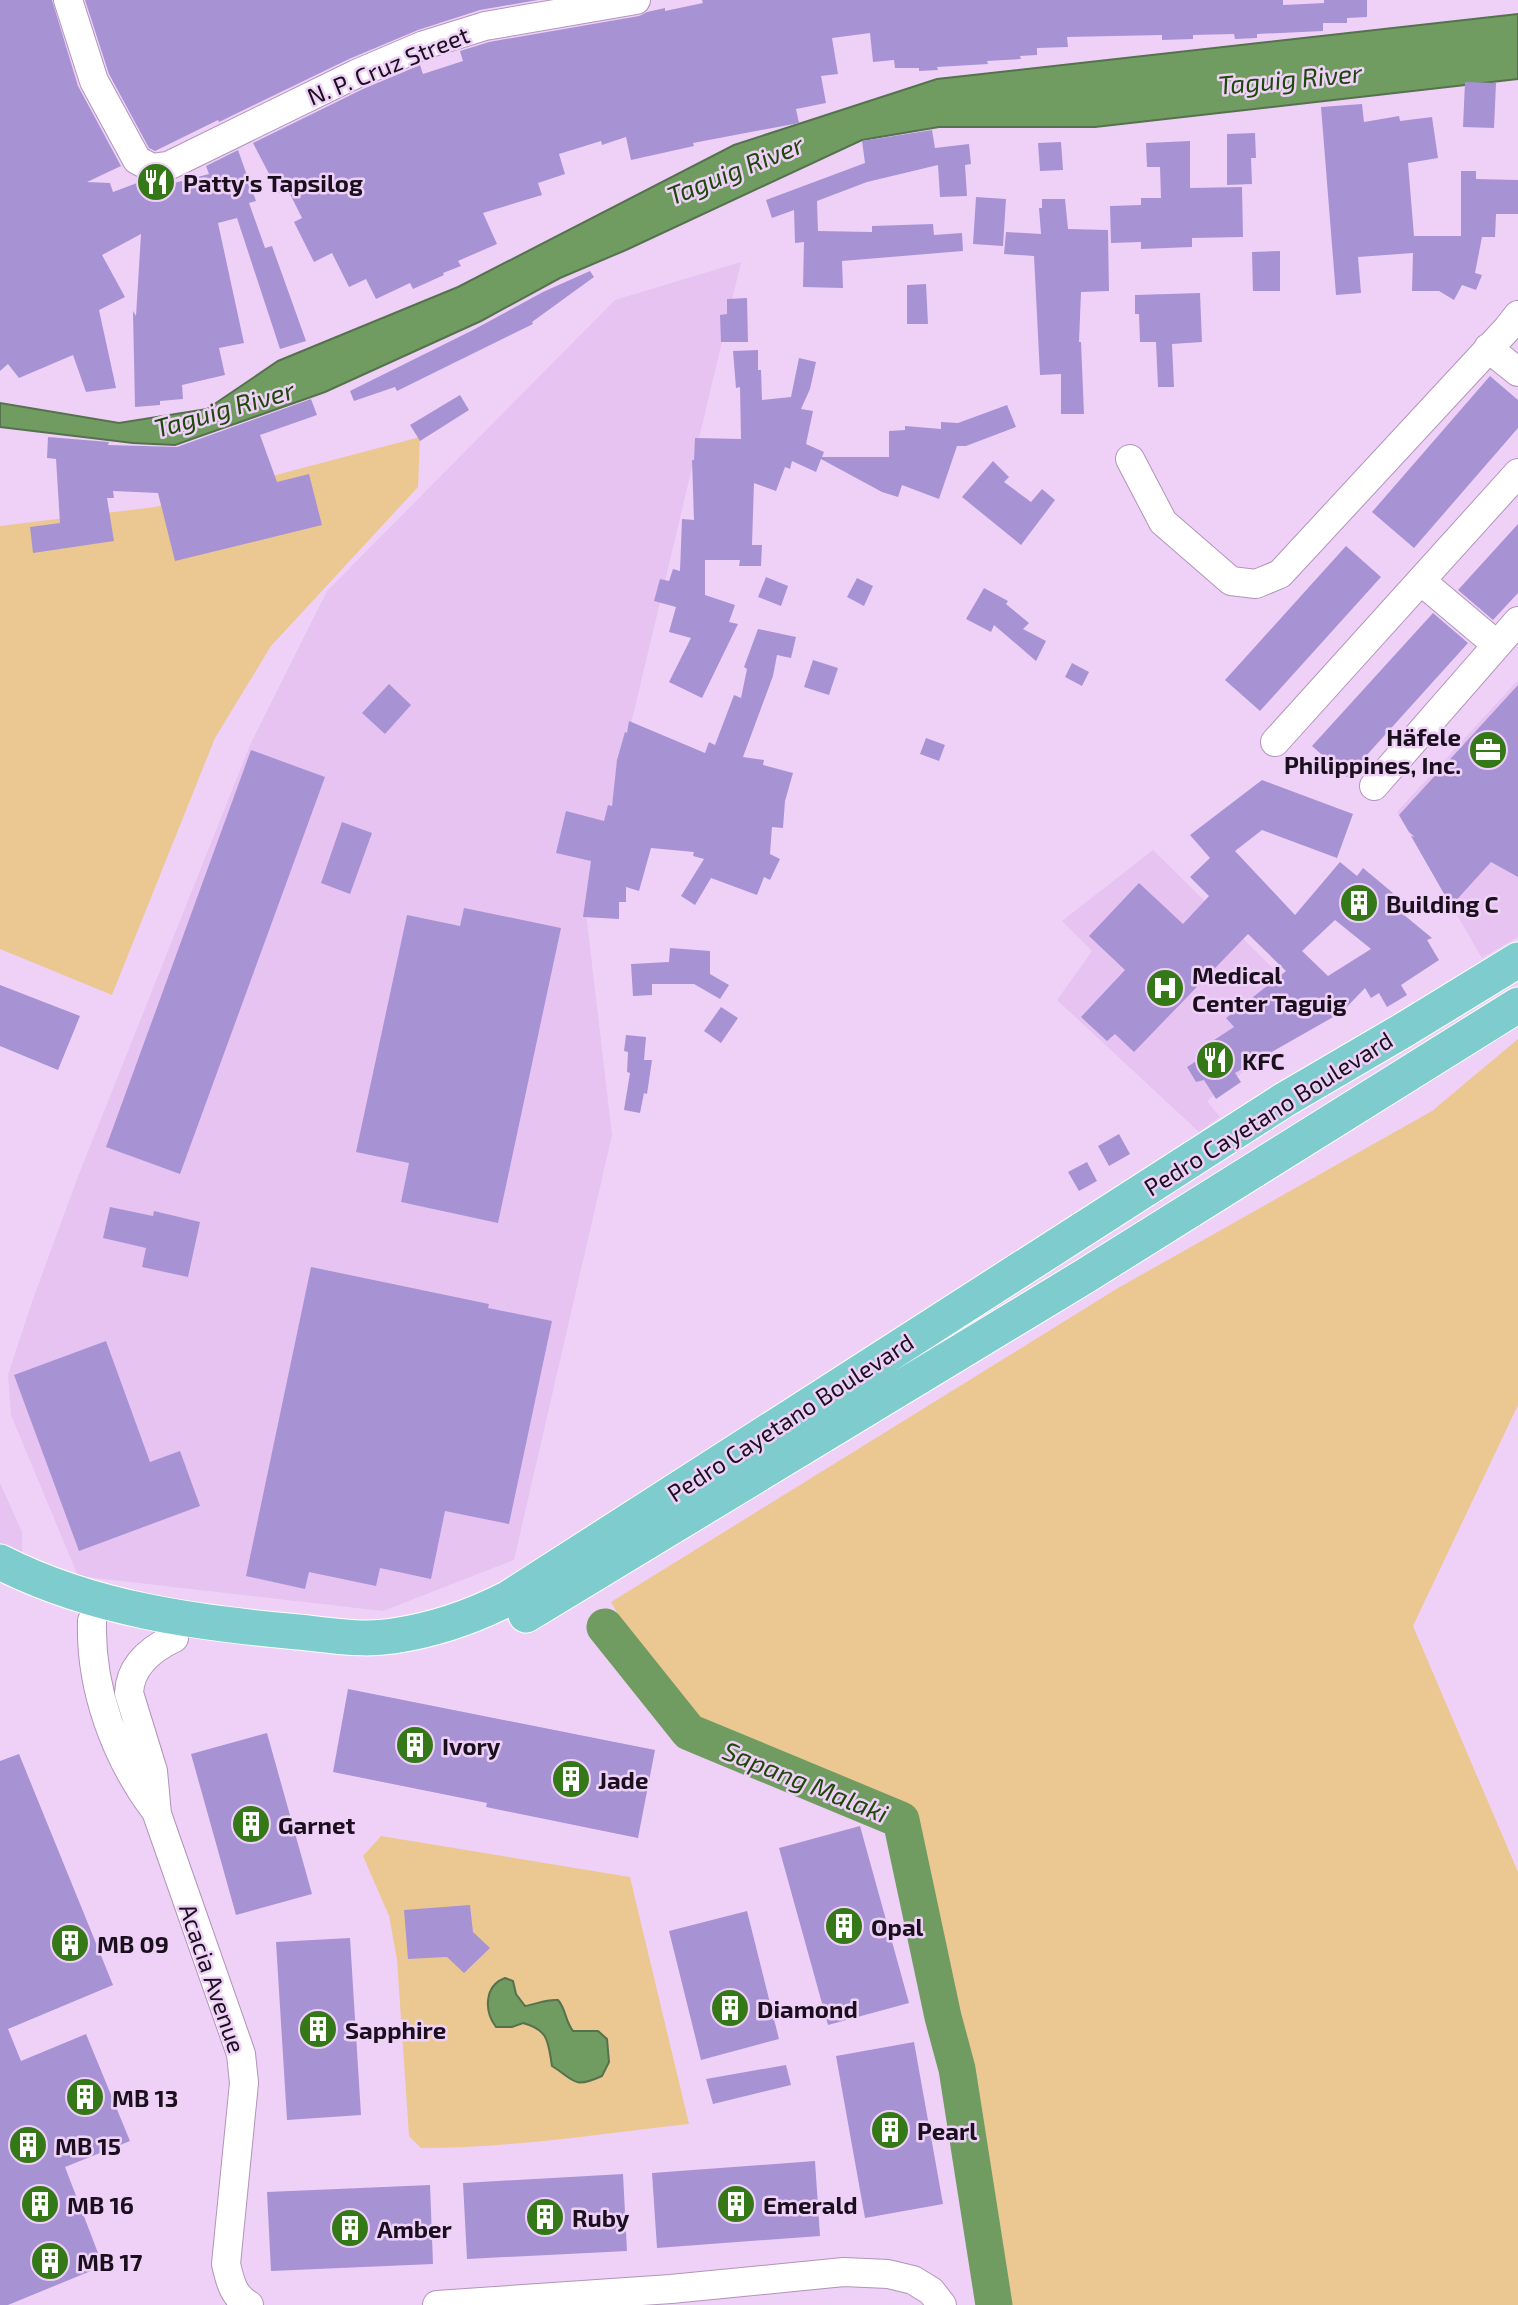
<svg xmlns="http://www.w3.org/2000/svg" width="1518" height="2305" viewBox="0 0 1518 2305" font-family="'Exo 2',sans-serif">
	<rect width="100%" height="100%" fill="#efd1f8"/>
	<path fill="#e6c3f0" d="M741 262 586 913 612 1135 514 1560 383 1611 78 1576 11 1415 8 1375 32 1302 77 1179 250 745 327 591 615 300Z
		M1518 680V937L1482 958 1397 812Z
		M1153 850 1280 975 1226 1018 1259 1059 1207 1101 1220 1117 1199 1132 1057 1000 1092 951 1062 921Z
		M0 1483 22 1532V1555L0 1550Z"/>
	<path fill="#ebc892" d="M420 437 418 487 271 646 215 738 112 995 0 949V526L155 507Z
		M1518 1039V1405L1413 1626 1518 1872V2305H1007L992 2230 981 2104 909 1809 686 1711 650 1670 611 1602 1118 1288 1432 1111Z
		M381 1836 630 1877 689 2124C600 2134 510 2148 421 2148L409 2136 397 1960 389 1916 363 1856Z"/>
	<path fill="#709c62" stroke="#56724d" stroke-width="2" d="M1518 14V79L1095 127H939L862 140 626 250 560 278 481 321 325 392 175 445 133 443 0 427V403L119 423 207 409 278 361 458 287 734 145 937 79Z
		M505 1978 513 1981 516 1994 525 2006C537 2004 546 1999 558 2000 566 2009 565 2021 573 2031H598L607 2039 609 2062 602 2076C573 2089 576 2081 552 2066 548 2042 549 2030 523 2023L512 2027H496C484 2011 484 1986 505 1978Z"/>
	<g fill="none" stroke-linecap="round" stroke-linejoin="round">
		<path stroke="#709c62" stroke-width="37" d="M605 1627 689 1732 901 1820 943 2017 957 2069 994 2305"/>
	</g>
	<path fill="#a793d4" fill-rule="evenodd" d="M0 0H52L78 86 121 166 87 182 110 183 113 192 137 183 170 184 209 174 206 166 238 150 256 201 249 203 265 248 272 246 306 341 280 349 237 218 218 223 244 343 219 348 225 375 182 385 183 399 160 401V405L135 407 133 311 136 316 141 234 102 255 125 297 99 310 116 388 86 392 73 355 19 378 8 364 0 371Z
		M85 0H538L480 10 418 30 349 59 219 122 218 120 155 151 149 148 109 74Z
		M702 0H1283V5L1324 3V0H1367V17L1347 18V23H1323V31L1257 34V38L1235 39 1234 34 1193 35V39L1162 40V35L1067 37 1068 47 1037 48V55L1020 56 1021 59 987 61 988 64 937 67 938 70 919 71V68H895L894 60 873 62 870 33 832 38 838 74 821 76 826 103 796 109 799 123 693 143 694 146 631 160 626 137 602 145 601 141 559 154 565 174 538 183 542 195 483 213 497 244 458 261 461 266 443 273 444 275 413 289 410 283 376 299 366 279 349 287 332 253 314 262 294 222 302 218 288 190 279 193 253 143 363 89 420 65 423 74 463 61 460 51 489 42 639 16 647 12 665 8V11L703 3Z
		M1465 82 1496 83 1494 128 1463 127Z
		M1362 104 1364 122 1399 116 1400 121 1432 117 1438 158 1408 163 1414 236H1461V171H1476V179L1518 180V214H1496L1495 237H1482L1475 273 1482 275 1476 290 1462 285 1454 300 1439 291H1412L1413 253 1358 257 1361 293 1336 295 1321 107Z
		M932 130 935 148 969 144 971 164 965 165 967 196 940 197 938 165 867 182 817 201 818 231 872 232V226L933 224 934 235 962 233 963 251 842 261 843 288 803 287 804 242 795 243 794 210 772 218 766 200 865 163 862 141Z
		M1255 133 1256 158H1251L1252 184 1227 185V134Z
		M1190 141V188L1242 187 1243 237 1192 238V247L1141 249V242L1111 243 1110 206 1141 205V198H1161L1160 167H1147L1146 143Z
		M1061 142 1063 170 1040 171 1038 143Z
		M976 197 1006 199 1003 246 973 244Z
		M1042 199H1065L1068 229 1108 230 1109 291 1081 292 1079 342H1081L1084 414H1061V374L1040 375 1034 256 1004 254 1006 232 1041 234 1039 208H1042Z
		M1280 251V291H1253L1252 252Z
		M590 271 594 277 532 322 533 324 397 391 395 387 354 401 350 391 473 330 543 292Z
		M926 284 928 324H907V285Z
		M1200 293 1202 342 1172 344 1174 387H1158L1156 342H1140L1139 314H1135V295Z
		M747 298 748 342H721L720 315 727 314V299Z
		M758 350V370H761L762 400 791 397 799 358 816 362 810 389 801 409 813 411 806 444 824 452 822 457H889V431L905 430V426L941 429V422L958 423 1007 405 1016 427 966 446H957L939 499 902 485 898 497 882 492 821 459 816 472 792 461 790 469 785 467 776 491 754 483 752 545H762L761 566H739L740 560H705V595L735 605 729 622 738 624 702 698 669 682 691 638 669 632 676 607 654 601 660 579 669 581 673 569 680 571 682 519 694 520 692 460H694L695 438 741 439 740 387 736 388 733 351Z
		M1490 376 1518 400V428L1414 548 1372 512Z
		M460 395 469 410 420 441 410 425Z
		M311 399 317 415 260 435 277 482 309 474 322 525 175 561 158 493 113 491 114 498H107L114 541 33 553 30 527 60 523 56 459 47 458 48 437 109 442 108 445 177 447Z
		M993 461 1009 477 1004 482 1031 502 1042 489 1055 500 1021 545 962 497Z
		M1518 524V593L1493 620 1458 590Z
		M1346 546 1381 577 1260 711 1225 680Z
		M766 577 788 586 781 606 758 597Z
		M857 578 873 586 864 606 847 597Z
		M984 588 1008 601 1006 604 1029 623 1023 629 1046 641 1036 661 994 625 991 632 966 619Z
		M1433 613 1468 643 1347 777 1312 746Z
		M758 629 796 637 791 658 777 655 773 676 743 757 764 760 763 765 793 773 785 801 783 828 772 827 770 854 780 859 770 880 764 877 757 895 711 878 695 905 681 896 704 859 693 856 694 852 651 848 639 891 626 887V902H619V919L583 917 591 861 556 853 566 811 604 821 608 805 612 806 617 760 625 732 627 733 629 721 705 753 709 742 715 745 734 695 741 698 747 669 744 667Z
		M813 660 838 668 829 695 804 687Z
		M1072 663 1089 672 1082 686 1065 677Z
		M389 684 411 705 385 734 362 713Z
		M1518 685V877L1491 862 1451 906 1411 836 1415 837 1409 832 1399 815Z
		M926 738 945 745 939 761 920 754Z
		M251 750 325 777 180 1174 106 1147Z
		M1262 780 1353 814 1337 858 1262 830 1235 851 1295 915 1340 862 1357 876 1363 868 1393 893 1387 901 1432 938 1427 940 1439 960 1401 985 1407 995 1387 1007 1379 993 1371 998 1365 988 1342 1012 1235 1073 1241 1082 1216 1099 1204 1080 1196 1082 1187 1067 1209 1053 1205 1046 1234 1027 1226 1018 1286 971 1248 934 1134 1052 1115 1034 1107 1041 1081 1017 1125 970 1089 936 1139 883 1183 924 1209 896 1190 877 1210 858 1190 835ZM1335 920 1371 949 1328 976 1302 951Z
		M342 822 372 833 350 894 321 883Z
		M464 908 561 928 498 1223 401 1202 409 1163 356 1152 407 915 460 926Z
		M670 948 710 951V974L729 985 720 999 694 984H652V995L633 996 631 964 669 962Z
		M0 985 80 1016 58 1070 0 1046Z
		M721 1007 738 1018 721 1043 704 1031Z
		M626 1035 646 1037 644 1060H652L647 1094 644 1093 640 1113 624 1110 630 1073 627 1072 628 1052 624 1051Z
		M1119 1134 1130 1154 1109 1166 1098 1146Z
		M1087 1162 1097 1181 1079 1191 1068 1172Z
		M110 1207 153 1216 154 1211 200 1222 188 1277 142 1267 146 1248 103 1238Z
		M311 1267 489 1304 488 1308 552 1321 509 1524 445 1511 431 1579 380 1568 376 1586 309 1572 305 1589 246 1576Z
		M106 1341 150 1462 180 1451 200 1506 79 1551 14 1375Z
		M348 1689 655 1750 638 1838 486 1807 487 1803 333 1772Z
		M267 1733 312 1894 236 1915 191 1754Z
		M19 1754 113 1985 8 2029 21 2061 86 2034 130 2141 65 2167 103 2266 8 2305H0V1761Z
		M860 1826 909 2003 828 2025 779 1848Z
		M470 1905 473 1932 490 1948 464 1973 447 1957 408 1959 404 1910Z
		M747 1911 779 2039 701 2060 669 1931Z
		M350 1938 361 2115 287 2120 276 1942Z
		M914 2042 943 2204 865 2218 836 2056Z
		M786 2065 791 2085 713 2104 706 2079Z
		M815 2161 820 2236 657 2248 652 2173Z
		M623 2174 627 2251 467 2259 463 2183Z
		M430 2185 433 2264 271 2271 267 2192Z"/>
	<g fill="none" stroke-linecap="round" stroke-linejoin="round">
		<defs>
			<path id="minor" d="M68 0 94 81 137 160 152 168 168 166 356 74 424 45 485 26 636 0
				M1488 348 1518 372
				M1130 459 1163 522 1231 581 1256 584 1280 574 1507 329 1518 315
				M1421 581 1497 645
				M1275 742 1518 473
				M1374 786 1518 621
				M92 1621C90 1688 115 1757 155 1810
				M174 1638C151 1649 130 1666 129 1693L153 1771 157 1814 241 2054 244 2083 226 2264C230 2281 233 2296 249 2305
				M437 2305 671 2289 844 2272 888 2274 913 2280 931 2291 942 2305"/>
			<path id="major" d="M0 1562C92 1609 197 1623 298 1632 329 1635 362 1641 393 1636 434 1630 472 1617 509 1598L1284 1100 1402 1031 1518 960
				M526 1615 1085 1276 1518 1005"/>
		</defs>
		<use href="#minor" stroke="#b194b9" stroke-width="30"/>
		<use href="#major" stroke="#fff" stroke-width="37"/>
		<use href="#minor" stroke="#fff" stroke-width="28"/>
		<use href="#major" stroke="#7fccce" stroke-width="35"/>
	</g>
	<defs>
		<symbol id="restaurant-disc" viewBox="-11 -11 22 22"><circle r="9.5" fill="#357817" stroke="#efd1f8"/><path d="M-5-6h1v4h1v-4h1v4h1v-4h1v5L-1.5 .5V6h-2V.5L-5-1ZM5-6V6H3V1.5H1.5Q1.5-4 5-6Z" fill="#fff"/></symbol>
		<symbol id="office-disc" viewBox="-11 -11 22 22"><circle r="9.5" fill="#357817" stroke="#efd1f8"/><path d="M-6-3h4V-5.5h4V-3h4V5H-6ZM-1-4.5V-3h2v-1.5ZM-6 0V1H6V0Z" fill="#fff"/></symbol>
		<symbol id="building-disc" viewBox="-11 -11 22 22"><circle r="9.5" fill="#357817" stroke="#efd1f8"/><path d="M-4-6H4V6H1V3H-1V6H-4ZM-2.5-4.3h1.7v1.8h-1.7ZM.8-4.3h1.7v1.8H.8ZM-2.5-1h1.7V.8h-1.7ZM.8-1h1.7V.8H.8Z" fill="#fff"/></symbol>
		<symbol id="hospital-disc" viewBox="-11 -11 22 22"><circle r="9.5" fill="#357817" stroke="#efd1f8"/><path d="M-5-5h3v3.5h4V-5h3V5h-3V1.5h-4V5h-3Z" fill="#fff"/></symbol>
	</defs>
	<g fill-rule="evenodd">
		<use href="#restaurant-disc" x="134" y="160" width="44" height="44"/>
		<use href="#office-disc" x="1466" y="728" width="44" height="44"/>
		<use href="#building-disc" x="1337" y="881" width="44" height="44"/>
		<use href="#hospital-disc" x="1143" y="966" width="44" height="44"/>
		<use href="#restaurant-disc" x="1193" y="1038" width="44" height="44"/>
		<use href="#building-disc" x="393" y="1723" width="44" height="44"/>
		<use href="#building-disc" x="549" y="1757" width="44" height="44"/>
		<use href="#building-disc" x="229" y="1802" width="44" height="44"/>
		<use href="#building-disc" x="822" y="1904" width="44" height="44"/>
		<use href="#building-disc" x="48" y="1921" width="44" height="44"/>
		<use href="#building-disc" x="708" y="1986" width="44" height="44"/>
		<use href="#building-disc" x="296" y="2007" width="44" height="44"/>
		<use href="#building-disc" x="63" y="2075" width="44" height="44"/>
		<use href="#building-disc" x="868" y="2108" width="44" height="44"/>
		<use href="#building-disc" x="6" y="2123" width="44" height="44"/>
		<use href="#building-disc" x="18" y="2182" width="44" height="44"/>
		<use href="#building-disc" x="714" y="2182" width="44" height="44"/>
		<use href="#building-disc" x="523" y="2195" width="44" height="44"/>
		<use href="#building-disc" x="328" y="2206" width="44" height="44"/>
		<use href="#building-disc" x="28" y="2239" width="44" height="44"/>
	</g>
	<g text-anchor="middle" dominant-baseline="central" stroke-width="5" stroke-linejoin="round" paint-order="stroke">
		<g font-size="24" fill="#190f1d" stroke="#efd1f8">
			<text transform="translate(388 65) rotate(-22)">N. P. Cruz Street</text>
			<text transform="translate(1268 1113) rotate(-32)">Pedro Cayetano Boulevard</text>
			<text transform="translate(790 1417) rotate(-33)">Pedro Cayetano Boulevard</text>
			<text transform="translate(213 1978) rotate(71)">Acacia Avenue</text>
		</g>
		<g font-size="24" font-weight="bold" fill="#190f1d" stroke="#efd1f8" text-anchor="start">
			<text x="183" y="182">Patty's Tapsilog</text>
			<text x="1461" y="736" text-anchor="end">Häfele<tspan x="1461" dy="28">Philippines, Inc.</tspan></text>
			<text x="1386" y="903">Building C</text>
			<text x="1192" y="974">Medical<tspan x="1192" dy="28">Center Taguig</tspan></text>
			<text x="1242" y="1060">KFC</text>
			<text x="442" y="1745">Ivory</text>
			<text x="598" y="1779">Jade</text>
			<text x="278" y="1824">Garnet</text>
			<text x="871" y="1926">Opal</text>
			<text x="97" y="1943">MB 09</text>
			<text x="757" y="2008">Diamond</text>
			<text x="345" y="2029">Sapphire</text>
			<text x="112" y="2097">MB 13</text>
			<text x="917" y="2130">Pearl</text>
			<text x="55" y="2145">MB 15</text>
			<text x="67" y="2204">MB 16</text>
			<text x="763" y="2204">Emerald</text>
			<text x="572" y="2217">Ruby</text>
			<text x="377" y="2228">Amber</text>
			<text x="77" y="2261">MB 17</text>
		</g>
		<g font-size="26" font-style="italic" fill="#1d480a" stroke="#efd1f8">
			<text transform="translate(1290 78) rotate(-5)">Taguig River</text>
			<text transform="translate(735 169) rotate(-22)">Taguig River</text>
			<text transform="translate(224 408) rotate(-16)">Taguig River</text>
			<text transform="translate(806 1781) rotate(22)">Sapang Malaki</text>
		</g>
	</g>
</svg>
